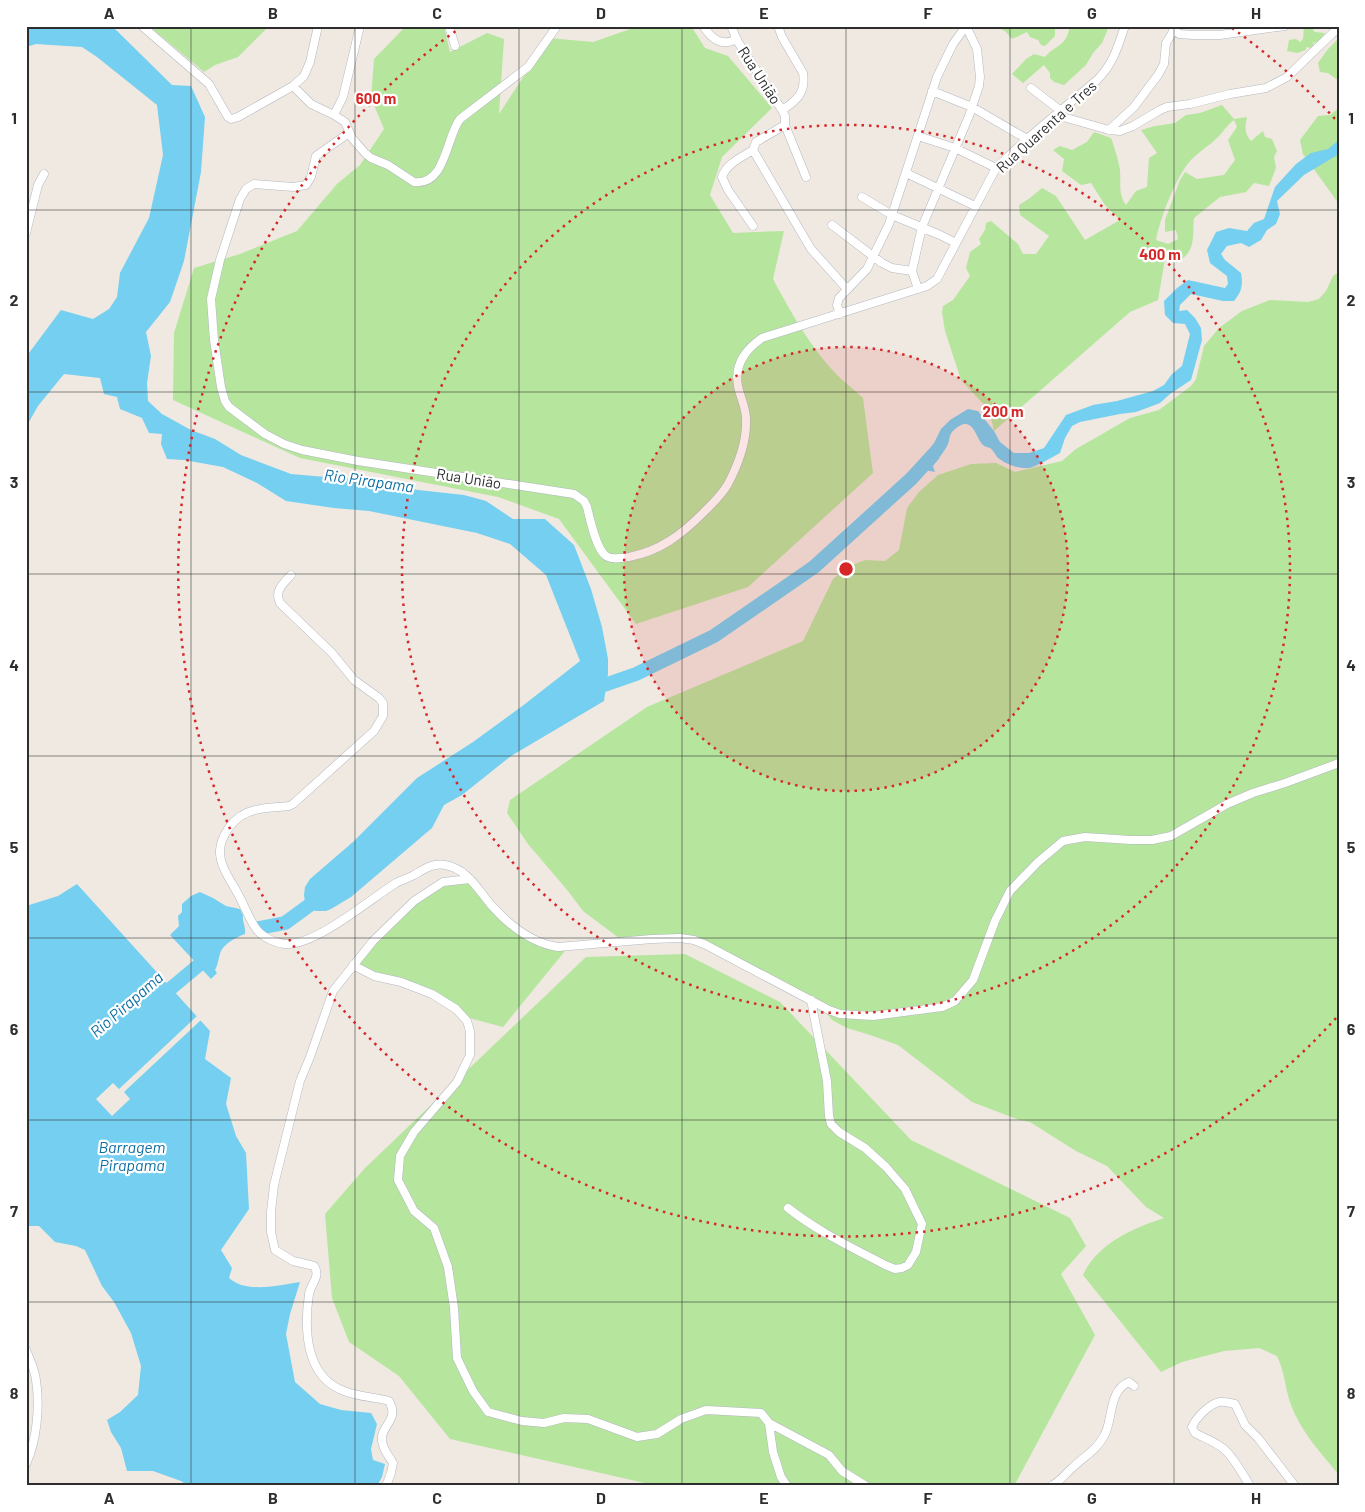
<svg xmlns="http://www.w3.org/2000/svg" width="1365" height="1512" viewBox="0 0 1365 1512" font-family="Barlow,sans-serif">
	<rect width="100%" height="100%" fill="#efe9e1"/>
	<path fill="#b6e59e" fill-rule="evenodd" d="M149 26H266L267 28 238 57 215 65 204 72Z
		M406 26H444L450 52 487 33 504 39 499 114 549 38 593 42 639 26H691L705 48 728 56 772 108 722 157 710 195 733 233 784 231 773 279C791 313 811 348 837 375 845 383 855 390 863 398L873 473 748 587 636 624 559 519 498 497 300 458 173 400 174 333 194 268 240 254 297 231 337 184 360 165 384 129 371 98 374 59Z
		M993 26H1055V36L1045 46 1041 45 1038 40 1030 37 1027 32 1012 39 1005 31Z
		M1070 26H1106L1108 29 1102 43 1093 53 1086 65 1064 85 1054 82 1050 78V73L1044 65 1023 83 1012 74 1026 59 1034 54 1045 57C1052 48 1062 46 1066 38 1068 35 1069 30 1070 26Z
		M1304 26H1314L1313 30 1315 32 1325 33 1320 40 1315 43 1312 42 1314 44 1311 48 1306 47V50L1297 53 1287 51 1289 40 1296 39 1300 42 1303 39Z
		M1339 38V81L1328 73 1320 72 1318 63 1328 49Z
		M1222 105 1234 119 1247 117C1245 127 1244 133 1251 141L1263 131 1265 137 1272 139 1277 151 1274 157 1276 168 1269 186 1254 183 1246 192 1220 197 1194 218C1192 239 1197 251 1176 263L1175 256 1165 259 1158 300 1130 312 994 431 989 410 961 380 945 331 942 312 943 306 953 300 970 276 966 268 970 252 981 244 979 239 985 230 986 223 991 221 1018 244 1023 254H1036L1049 236 1020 215 1019 205 1030 198 1042 188 1056 196 1085 240 1120 220 1105 205 1091 183 1081 185 1062 171 1064 159 1053 150 1060 146 1072 150 1087 142 1094 132 1111 138C1115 149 1118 159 1120 170 1121 183 1118 194 1126 205L1136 191 1147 187 1149 158 1157 153 1141 130 1155 126 1175 123 1186 115 1200 113ZM1234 120 1237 127 1228 140 1235 160 1224 175 1197 179 1185 172 1180 180 1165 220V232L1176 230 1178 239 1168 244 1156 240C1160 219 1176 175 1192 159 1200 151 1210 145 1218 137 1224 131 1228 124 1234 120Z
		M1339 108V204L1303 154 1300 140 1318 116 1330 115Z
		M1339 272V1475C1321 1453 1301 1432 1291 1405 1285 1389 1285 1372 1277 1356L1259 1348 1224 1351 1182 1362 1161 1372 1083 1275C1097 1244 1133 1228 1164 1218L1146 1207 1107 1166 1076 1151 1030 1122 1019 1120 972 1102 898 1045 870 1035 847 1028 832 1020 818 1003 694 940 623 941 583 911 568 891 528 844 507 813 510 800 647 707 803 641 833 579 847 567 865 560 885 561 899 550 907 508 919 492 938 475 971 464 996 463 1015 472 1062 461 1076 449 1130 418 1159 410 1191 386 1196 379 1204 346 1219 328 1242 311 1270 300 1308 302 1319 299 1326 291 1333 276Z
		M463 873 527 938 569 946 503 1027 462 1016 433 993 374 975 354 965 389 925 443 883Z
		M685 954 780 1002 911 1140 1070 1218 1086 1246 1061 1274 1095 1335 1014 1486H658L450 1439 399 1376 349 1342 332 1298 325 1214 365 1168 586 957Z"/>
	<path fill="#75cff0" d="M26 26H112L172 85 191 86 205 117 201 172 184 261 170 302 146 332 151 356 147 383 148 401 162 414 191 430 215 439 241 455 291 474 337 478 363 477 418 490 464 495 486 501 513 519H545L574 545 591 589 602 627 608 659V674L604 701 511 756 462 795 444 805 432 828 351 897 331 909 326 911H316L311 909 305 902 304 895 305 887 310 879 353 842 417 778 473 742 525 704 580 661 546 575 510 544 477 533 369 511 334 508 286 501 257 483 223 467 184 460 167 459 161 444 162 434 149 433 142 418 120 409 117 397 104 394 100 378 64 374 38 406 26 427V357L61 310 93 319 109 309 117 297 120 273 149 218 163 155 157 105 97 57 82 47 36 44 26 47Z
		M1339 140V154L1304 175 1277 201 1280 214 1276 224 1267 230 1261 240 1249 247 1241 243 1227 246 1221 254 1225 260 1241 273C1243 285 1242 291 1234 301H1223L1191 294 1180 305 1179 311 1187 310 1195 318 1201 328 1202 340 1191 380 1170 394 1160 403 1136 412 1120 414 1080 422 1072 426 1065 438 1060 453C1052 457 1036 467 1029 468 1018 469 1005 464 997 457 995 454 993 450 990 448 988 447 985 447 983 445 975 437 973 413 954 430 949 434 950 439 948 444 944 453 938 458 933 466L935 472 924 470 917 464 934 443 941 429 950 420 968 409 978 411 994 431 1000 442 1014 453H1029L1044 448 1066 415 1093 405 1117 401 1153 391 1164 385 1172 374 1182 366 1190 334 1185 324 1173 323 1165 315 1164 301 1177 288 1188 280 1225 288 1228 284 1227 276 1210 263 1207 250 1216 232 1229 228 1247 231 1254 223 1264 219 1275 187 1296 164 1311 153 1328 149Z
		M77 884 210 1031 205 1059 231 1078 226 1104 236 1136 246 1153 249 1209 221 1250 232 1268 229 1278C247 1294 279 1285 300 1282L290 1314 286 1334 295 1382 320 1404 341 1410 371 1413 377 1424 371 1449 373 1460 385 1464 382 1477 377 1486H188L181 1481 153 1471H127L121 1448 111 1432 107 1420 120 1412 138 1395 141 1366 131 1333 114 1302 102 1286 85 1250 76 1246 55 1242 39 1226H26V906L58 896Z
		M200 892 213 898 226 906 240 909 243 915C242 922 246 927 245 934 236 937 222 945 220 954 218 960 218 965 215 970L217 973 211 979 170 935 179 926 178 916 182 912V904L191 896Z"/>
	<path fill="#efe9e1" d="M197 1016 201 1020 124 1092 130 1099 112 1116 96 1099 113 1083 119 1089Z"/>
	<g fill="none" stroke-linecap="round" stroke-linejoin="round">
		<path stroke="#75cff0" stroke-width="14" d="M590 690 636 674 714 636 814 567 911 479 933 455
			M259 928 285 923 322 896
			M157 1000 212 954"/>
		<defs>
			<path id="street" d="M142 26 209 84 228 117 231 119 238 117 293 86 304 76 310 62 318 26
				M449 26 455 46
				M703 26C712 39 721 47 737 39
				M731 26 738 42 782 110 785 116V125L806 177
				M778 26 782 37 803 73C806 92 797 101 782 110
				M1171 26 1179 34 1193 35H1220L1285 26
				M293 86 311 104 334 115 345 122 352 138 365 153 371 158 388 165 414 182C446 186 446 137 460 119L528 67 557 26
				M1031 88 1061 111
				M932 91 972 107 1027 139
				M334 115 343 97 360 26
				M1056 115 1109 130 1120 131 1133 126 1160 110 1167 107 1190 104 1230 94 1266 88 1287 77 1339 27
				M785 125 756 142 753 150 811 249 847 289
				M1109 130 1134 107 1158 75 1164 64 1166 43 1174 30
				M349 133 316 156 311 177 306 185 293 187 254 184 246 189 240 199 220 260 211 299 214 340 221 387 225 401 229 407 265 434 284 444 302 450 358 461 574 494 584 501 587 507C590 519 596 549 606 556 612 560 622 558 629 557 660 551 681 535 703 513 712 504 721 496 728 484 738 465 747 441 746 419 746 407 740 397 738 386 734 365 746 349 762 338L927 286 937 279 996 168 1027 139 1097 80C1114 63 1117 48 1125 26
				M918 136 955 148 996 168
				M753 150C742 157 726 164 722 177L728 190 753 226
				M906 173 975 206
				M862 197 892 215 940 235 956 243
				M832 225 882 263 892 268 912 271
				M26 233 38 185 44 174
				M918 289 912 271 922 227 969 116 979 86 980 77 977 49 966 26
				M840 314 837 305 839 298 867 269 889 224 937 77 953 44 966 26
				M291 575C283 584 274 591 280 603L332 653 354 680 379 698 383 703V716L374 731 293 804 289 806C274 808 255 807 241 816 231 822 221 837 220 850 219 867 233 883 240 898 246 909 250 922 258 931 264 938 276 943 285 944 316 946 370 899 396 883 402 880 408 878 414 875 424 869 432 863 445 865 468 869 478 890 492 906 510 926 531 943 558 947L652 939 680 938 694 940 706 945 829 1010 840 1014 873 1016 942 1007 955 1001 973 980 995 921 1010 891 1038 862 1063 841 1085 837 1131 840H1152L1171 836 1227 804 1253 793 1285 783 1339 763
				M353 965 374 976 401 982 432 994 456 1009 467 1021 470 1031V1055L457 1082 414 1132 400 1156 398 1180 414 1211 434 1228 448 1267 454 1308 457 1358 473 1391 488 1412 522 1421 544 1423 564 1418 588 1419 637 1437 657 1434 681 1419 706 1410 761 1413 769 1423 773 1452 781 1477 787 1486
				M788 1208C817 1231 851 1247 885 1265L895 1269 902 1268 908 1265 916 1252 922 1224 905 1189 886 1167 865 1148 839 1132 831 1124 829 1116 827 1081 811 1000
				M26 1350C30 1360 35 1370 36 1380 40 1406 37 1440 26 1464
				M769 1423 829 1455 842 1471 866 1486
				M386 1486 391 1473 393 1463C389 1456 383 1450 382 1441 380 1425 400 1421 389 1401 375 1397 359 1397 344 1391 305 1377 304 1328 309 1294 311 1283 321 1277 314 1266L293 1261 275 1250 271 1232V1212L274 1185 300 1081 310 1057 333 991 373 941 414 901 443 882 470 879
				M1051 1486C1060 1482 1064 1475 1071 1469 1083 1457 1096 1451 1104 1436 1113 1422 1108 1390 1129 1382L1134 1386
				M1250 1486C1242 1473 1235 1459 1224 1449 1216 1442 1204 1438 1195 1433L1192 1427C1196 1418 1208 1405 1219 1402 1224 1401 1230 1403 1235 1404L1245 1425 1258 1438 1295 1486"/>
		</defs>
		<use href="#street" stroke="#b4b7c1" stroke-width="9"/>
		<use href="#street" stroke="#fff" stroke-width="8"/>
	</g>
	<path fill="none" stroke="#2e2e2e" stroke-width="1" stroke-opacity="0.55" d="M191 26V1486M355 26V1486M519 26V1486M682 26V1486M846 26V1486M1010 26V1486M1174 26V1486M26 210H1339M26 392H1339M26 574H1339M26 756H1339M26 938H1339M26 1120H1339M26 1302H1339"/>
	<circle cx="846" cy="569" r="222" fill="#d62828" fill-opacity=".12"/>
	<g fill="none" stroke="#d62828" stroke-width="2.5" stroke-dasharray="2.5 5">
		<circle cx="846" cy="569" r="222"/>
		<circle cx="846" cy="569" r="444"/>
		<path d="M1336 1018A665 665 0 1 1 460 28M1232 28A665 665 0 0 1 1336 120"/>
	</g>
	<g text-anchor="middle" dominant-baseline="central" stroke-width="4.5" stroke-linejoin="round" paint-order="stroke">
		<g font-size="15" fill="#2e2e2e" stroke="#fff">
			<text transform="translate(760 75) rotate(57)">Rua União</text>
			<text transform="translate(1046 126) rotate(-42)">Rua Quarenta e Tres</text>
			<text transform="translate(469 478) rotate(9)">Rua União</text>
		</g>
		<g font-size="16" font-style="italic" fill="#0d6fa3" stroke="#fff">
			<text transform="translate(369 480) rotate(8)">Rio Pirapama</text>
			<text transform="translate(126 1004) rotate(-41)">Rio Pirapama</text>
			<text x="132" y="1146">Barragem<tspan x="132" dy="18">Pirapama</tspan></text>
		</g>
	</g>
	<circle cx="846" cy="569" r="8" fill="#d62828" stroke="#fff" stroke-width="2.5"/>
	<g font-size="15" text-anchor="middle" font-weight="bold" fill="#d62828" stroke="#fff" stroke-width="4.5" stroke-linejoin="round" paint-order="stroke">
		<text x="376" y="104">600 m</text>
		<text x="1160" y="260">400 m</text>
		<text x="1003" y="417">200 m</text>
	</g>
	<rect width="1365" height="1512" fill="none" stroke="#ffffff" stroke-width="55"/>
	<rect x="28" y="28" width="1310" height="1456" fill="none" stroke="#2e2e2e" stroke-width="2"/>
	<g font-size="16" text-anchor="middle" font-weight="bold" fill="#2e2e2e">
		<text x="109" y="19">A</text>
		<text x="273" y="19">B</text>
		<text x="437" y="19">C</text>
		<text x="601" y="19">D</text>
		<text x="764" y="19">E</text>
		<text x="928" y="19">F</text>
		<text x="1092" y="19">G</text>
		<text x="1256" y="19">H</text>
		<text x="14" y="124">1</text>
		<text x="1351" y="124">1</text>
		<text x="14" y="306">2</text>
		<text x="1351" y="306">2</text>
		<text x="14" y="488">3</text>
		<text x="1351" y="488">3</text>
		<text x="14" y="671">4</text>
		<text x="1351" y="671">4</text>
		<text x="14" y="853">5</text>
		<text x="1351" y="853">5</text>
		<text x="14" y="1035">6</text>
		<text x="1351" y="1035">6</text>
		<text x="14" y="1217">7</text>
		<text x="1351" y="1217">7</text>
		<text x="14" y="1399">8</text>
		<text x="1351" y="1399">8</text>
		<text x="109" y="1504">A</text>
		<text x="273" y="1504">B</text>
		<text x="437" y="1504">C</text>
		<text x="601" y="1504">D</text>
		<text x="764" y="1504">E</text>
		<text x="928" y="1504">F</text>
		<text x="1092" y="1504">G</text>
		<text x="1256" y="1504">H</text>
	</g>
</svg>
